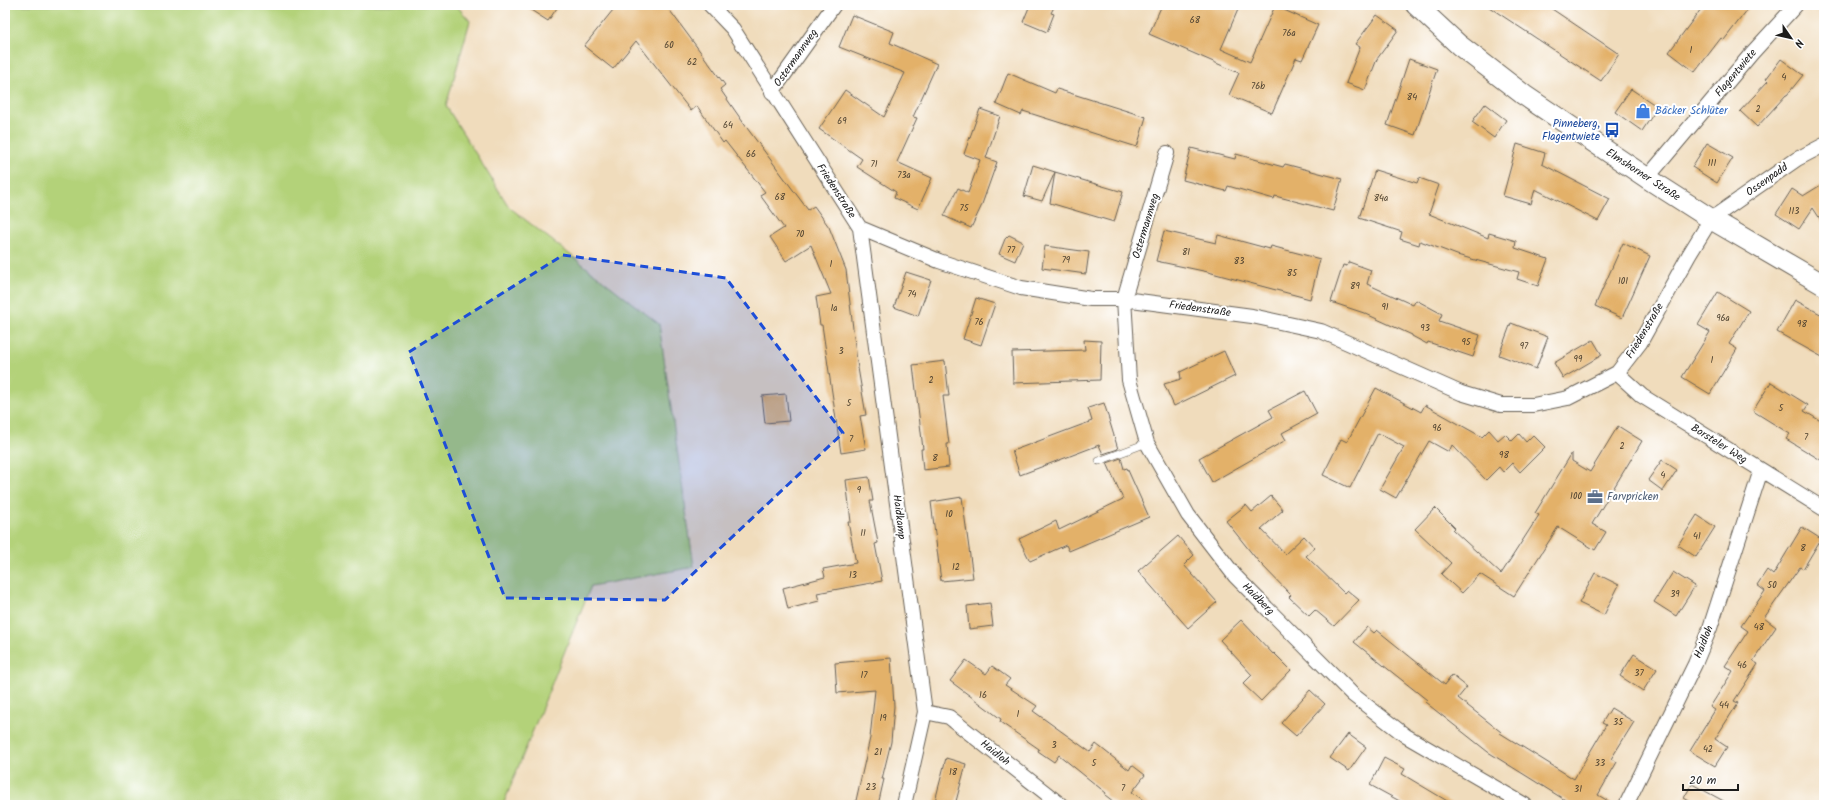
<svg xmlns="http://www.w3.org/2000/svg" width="1829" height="810" viewBox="0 0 1829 810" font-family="Kalam,sans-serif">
	<rect width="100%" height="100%" fill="#fff"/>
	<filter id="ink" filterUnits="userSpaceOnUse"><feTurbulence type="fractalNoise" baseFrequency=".025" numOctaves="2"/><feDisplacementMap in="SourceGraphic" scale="8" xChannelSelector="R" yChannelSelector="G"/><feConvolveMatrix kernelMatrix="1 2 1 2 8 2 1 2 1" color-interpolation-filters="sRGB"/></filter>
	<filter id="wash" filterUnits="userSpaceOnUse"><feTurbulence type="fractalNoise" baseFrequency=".012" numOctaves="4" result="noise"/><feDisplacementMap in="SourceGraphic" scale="16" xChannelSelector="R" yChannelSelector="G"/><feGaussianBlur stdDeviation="0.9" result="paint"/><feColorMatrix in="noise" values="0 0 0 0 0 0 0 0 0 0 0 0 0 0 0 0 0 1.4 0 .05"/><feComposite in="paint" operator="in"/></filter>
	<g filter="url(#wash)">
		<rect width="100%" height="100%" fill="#f0dcbc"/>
		<path fill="#b3d279" stroke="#68774a" d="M5 5H456L470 21 446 106 509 207 659 324 694 567 591 586 503 805H5Z"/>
		<g id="blocks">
			<path fill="#e3b169" d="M523 5H559L548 21Z
				M617 5H664L668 8 725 85 720 89 747 128 808 210 814 206 829 227 846 270 857 362 866 415 860 416 866 449 841 453 822 325H820L816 297 831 294 811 245 786 261 770 237 784 228 760 195 765 192 725 141 723 143 697 106 691 111 636 41 613 69 584 46Z
				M1030 5H1055L1051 13 1054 14 1047 32 1023 22Z
				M1162 5H1240L1221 49 1250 62 1275 6 1318 25 1302 60 1296 58 1272 113 1229 95 1239 73 1149 34Z
				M1486 5H1546L1619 54 1601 81Z
				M1704 5H1751L1724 40 1721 38 1695 72 1669 52Z
				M852 15 894 32 890 43 937 64 913 117 917 118 897 162 932 178 918 209 894 198 896 192 857 167 862 159 819 129 845 90 884 117 905 73 839 47Z
				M1377 15 1398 30 1377 59 1365 90 1346 83 1360 47 1355 44Z
				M1409 59 1437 69 1415 135 1387 125Z
				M1781 59 1803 75 1787 95H1786L1757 127 1740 111 1768 81 1766 79Z
				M1008 73 1055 93 1057 89 1146 117 1137 147 1023 111 1021 115 996 104Z
				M1631 89 1658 107 1642 131 1615 112Z
				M1485 104 1506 120 1494 138 1472 122Z
				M980 109 1000 116 986 158 997 162 981 207 971 228 944 216 958 188 968 193 980 160 964 154Z
				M1707 143 1733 158 1717 183 1692 167Z
				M1517 144 1545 153 1542 164 1610 199 1598 221 1535 189 1531 204 1503 196Z
				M1191 148 1235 159 1236 154 1283 167 1285 164 1342 179 1333 211 1275 196 1274 199 1228 186 1226 191 1183 180Z
				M1033 165 1055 172 1042 201 1024 196Z
				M1375 170 1417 183 1419 178 1439 185 1429 214 1488 238 1489 233 1516 241 1515 248 1548 259 1538 286 1517 279 1519 272 1457 255 1420 241 1419 245 1400 239 1402 232 1359 218Z
				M1055 172 1123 192 1114 222 1050 203Z
				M1824 183V225L1813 208 1799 229 1776 214 1792 189 1803 196Z
				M1164 231 1216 243 1218 235 1270 249 1271 246 1320 259 1310 299 1208 272 1156 261Z
				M1009 235 1023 242 1015 261 999 254 1005 239Z
				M1623 243 1650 256 1622 318 1595 306Z
				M1045 246 1089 252 1086 274 1042 268Z
				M1349 262 1371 270 1367 284 1413 305 1416 300 1442 314 1439 321 1480 335 1473 357 1428 342 1427 344 1412 336V335L1364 313 1331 302 1343 265 1347 266Z
				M906 272 931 280 918 316 894 307Z
				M1718 292 1749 311 1729 344 1737 349 1710 394 1682 377 1710 332 1698 325Z
				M976 298 995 304 981 345 963 339Z
				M1795 300 1824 316V358L1777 332Z
				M1511 323 1548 337 1536 369 1499 355Z
				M1084 340 1101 341 1100 380 1013 383 1012 352 1085 350Z
				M1593 340 1602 355 1563 378 1554 363Z
				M1224 351 1235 376 1174 406 1164 384 1181 379 1180 372Z
				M945 361 949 396H943L949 444H947L949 467 923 470 921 449H923L913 365Z
				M1771 382 1808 405 1804 411 1824 423V462L1786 439 1790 434 1753 411Z
				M1376 388 1421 412 1425 405 1482 437 1489 430 1498 440 1505 434 1512 441 1519 434 1526 442 1533 435 1545 447 1520 472 1512 463 1503 472 1499 467 1486 480 1452 445 1449 452 1429 441 1396 498 1380 489 1404 447 1378 433 1350 488 1323 475 1341 439 1347 442Z
				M1305 391 1317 414 1282 433 1286 440 1212 482 1199 458 1273 417 1269 410Z
				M786 394 789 421 765 423 762 396Z
				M1104 403 1118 449 1103 454 1099 445 1020 475 1012 451 1092 421 1088 408Z
				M1618 426 1642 441 1592 524 1606 532 1595 550 1558 527 1514 596 1480 574 1462 593 1441 574 1451 563 1415 529 1435 508 1455 528 1453 530 1501 574 1539 515 1535 513 1572 453V461L1590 472Z
				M1121 458 1124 469 1127 468 1149 517 1069 551 1066 545 1030 561 1019 539 1056 521 1059 530 1123 499 1107 463Z
				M1662 460 1677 470 1663 491 1648 480Z
				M869 477 873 501H870L878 543 875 544 882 581 817 593 819 601 788 609 783 588 825 577 823 569 856 563 848 522H851L846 480Z
				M1271 496 1283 510 1261 529 1285 554 1304 536 1315 548 1306 556 1344 593 1347 590 1359 600 1334 626 1315 610 1309 616 1289 597 1291 595 1258 561 1226 521 1246 505 1252 512Z
				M962 497 973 578 941 581 931 502Z
				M1697 515 1715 527 1696 557 1678 545Z
				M1802 527 1821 539 1803 569 1800 567 1764 618 1776 627 1753 661 1758 664 1734 701 1738 703 1715 739 1727 747 1715 766 1690 751 1715 710 1710 707 1733 671 1725 666 1748 631 1741 626 1765 591 1757 585 1767 570 1773 575Z
				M1178 536 1194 555 1184 565 1217 602 1188 628 1138 571Z
				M1673 572 1695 586 1676 616 1654 602Z
				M1595 573 1619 585 1604 615 1579 603Z
				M990 603 993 626 969 629 967 606Z
				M1241 620 1273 654 1274 653 1291 670 1261 701 1243 684 1252 675 1220 640Z
				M1367 627 1374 633 1377 630 1445 685 1452 675 1467 687 1458 698 1501 732 1500 733 1574 779 1606 725 1602 723 1611 708 1634 722 1611 759 1617 762 1598 795 1615 805H1573L1488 752 1425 702 1427 700 1354 642Z
				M1634 654 1657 669 1643 691 1620 676Z
				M891 658 894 706 891 742 882 779H884L878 805H855L870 738 875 690 837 693 835 663Z
				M966 660 986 674 992 666 1010 679 1005 685 1037 706 1033 711 1090 752 1096 744 1129 770 1132 765 1145 775 1132 792 1150 805H1118L1105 795 1106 793 1059 755 1054 762 1038 751 1039 749 1000 722 1001 719 950 681Z
				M1310 690 1325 704 1296 736 1281 723Z
				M1348 734 1366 747 1349 771 1330 758Z
				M946 758 966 764 955 805H934Z
				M1384 758 1405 769 1402 774 1454 805H1407L1370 785Z
				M1692 784 1731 805H1696L1684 798Z"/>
		</g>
	</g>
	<g filter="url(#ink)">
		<use href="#blocks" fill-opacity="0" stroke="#665f54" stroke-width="1"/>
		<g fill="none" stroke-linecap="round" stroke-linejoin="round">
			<defs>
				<path id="service" d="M1099 461 1147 443"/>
				<path id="minor" d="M710 5 733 29 860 228 939 261 1021 288 1091 299H1124L1252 316 1321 331 1461 393 1501 405H1533L1568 398 1617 373 1640 343 1689 255 1711 219 1797 159 1824 145
					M772 92 834 5
					M1167 153 1124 299 1129 380 1147 443 1188 515 1235 576 1353 695 1406 736 1525 805
					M1647 178 1752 53 1796 5
					M860 228 925 712 904 805
					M1617 373 1642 396 1824 509
					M925 712 949 717 1061 805
					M1626 805 1695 664 1710 628 1761 470"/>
				<path id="secondary" d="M1416 5 1459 45 1524 95 1647 178 1711 219 1824 285"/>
			</defs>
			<use href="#service" stroke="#665f54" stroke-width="8"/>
			<use href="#minor" stroke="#665f54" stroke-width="16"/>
			<use href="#secondary" stroke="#665f54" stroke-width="22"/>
			<use href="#service" stroke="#fff" stroke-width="7"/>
			<use href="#minor" stroke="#fff" stroke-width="14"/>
			<use href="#secondary" stroke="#fff" stroke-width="20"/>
		</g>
	</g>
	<path fill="#1d4ed8" fill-opacity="0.2" stroke="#1d4ed8" stroke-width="3" stroke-dasharray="8 5" stroke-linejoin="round" d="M563 255 726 278 843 433 665 600 505 598 409 352Z"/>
	<defs>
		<symbol id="shop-bare" viewBox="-9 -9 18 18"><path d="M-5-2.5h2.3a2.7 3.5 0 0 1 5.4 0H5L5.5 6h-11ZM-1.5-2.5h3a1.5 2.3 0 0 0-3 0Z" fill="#3f7fe0" stroke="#fff" stroke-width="2.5" paint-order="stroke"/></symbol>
		<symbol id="bus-bare" viewBox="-9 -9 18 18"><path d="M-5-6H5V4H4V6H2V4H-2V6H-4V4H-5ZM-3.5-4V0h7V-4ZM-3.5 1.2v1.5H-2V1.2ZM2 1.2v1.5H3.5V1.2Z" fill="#1a4fb4" stroke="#fff" stroke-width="2.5" paint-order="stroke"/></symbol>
		<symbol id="office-bare" viewBox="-9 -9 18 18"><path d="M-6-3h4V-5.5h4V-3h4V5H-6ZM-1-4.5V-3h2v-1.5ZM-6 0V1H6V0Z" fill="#5c6f8a" stroke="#fff" stroke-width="2.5" paint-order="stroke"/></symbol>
	</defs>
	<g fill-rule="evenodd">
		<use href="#shop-bare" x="1632" y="100" width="22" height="22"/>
		<use href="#bus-bare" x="1601" y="119" width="22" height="22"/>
		<use href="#office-bare" x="1584" y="486" width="22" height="22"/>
	</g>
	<g text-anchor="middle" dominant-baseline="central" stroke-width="4" stroke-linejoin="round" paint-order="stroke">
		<g font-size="9" fill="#4e412f">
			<text x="1195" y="20">68</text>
			<text x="1289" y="33">76a</text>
			<text x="669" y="45">60</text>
			<text x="1691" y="50">1</text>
			<text x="692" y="62">62</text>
			<text x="1784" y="77">4</text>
			<text x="1258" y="86">76b</text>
			<text x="1412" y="97">84</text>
			<text x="1758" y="109">2</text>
			<text x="842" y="121">69</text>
			<text x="728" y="125">64</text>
			<text x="751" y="154">66</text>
			<text x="1712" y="163">111</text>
			<text x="874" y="164">71</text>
			<text x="904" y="175">73a</text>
			<text x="780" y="197">68</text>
			<text x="1381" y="198">84a</text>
			<text x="964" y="208">75</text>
			<text x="1794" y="211">113</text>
			<text x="800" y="234">70</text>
			<text x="1011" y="250">77</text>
			<text x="1186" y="252">81</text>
			<text x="1066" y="260">79</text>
			<text x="1239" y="261">83</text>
			<text x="831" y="264">1</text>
			<text x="1292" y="273">85</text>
			<text x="1623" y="281">101</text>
			<text x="1355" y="286">89</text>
			<text x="912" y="294">74</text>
			<text x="1385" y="307">91</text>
			<text x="834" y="308">1a</text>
			<text x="1723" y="318">96a</text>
			<text x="979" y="322">76</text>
			<text x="1802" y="324">98</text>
			<text x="1425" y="328">93</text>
			<text x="1466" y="342">95</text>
			<text x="1524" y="346">97</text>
			<text x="841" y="351">3</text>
			<text x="1578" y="359">99</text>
			<text x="1712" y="360">1</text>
			<text x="931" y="380">2</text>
			<text x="849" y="403">5</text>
			<text x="1781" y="408">5</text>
			<text x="1437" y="428">96</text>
			<text x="1806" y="437">7</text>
			<text x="851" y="439">7</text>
			<text x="1622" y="446">2</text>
			<text x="1504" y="455">98</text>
			<text x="935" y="458">8</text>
			<text x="1663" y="475">4</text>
			<text x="859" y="490">9</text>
			<text x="1576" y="496">100</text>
			<text x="949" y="514">10</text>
			<text x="863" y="533">11</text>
			<text x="1697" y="536">41</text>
			<text x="1803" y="548">8</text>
			<text x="956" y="567">12</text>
			<text x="853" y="575">13</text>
			<text x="1772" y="585">50</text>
			<text x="1675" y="594">39</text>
			<text x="1759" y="627">48</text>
			<text x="1742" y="665">46</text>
			<text x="1639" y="673">37</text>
			<text x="864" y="675">17</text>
			<text x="983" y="695">16</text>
			<text x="1724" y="705">44</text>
			<text x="1018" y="714">1</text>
			<text x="883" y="718">19</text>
			<text x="1618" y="722">35</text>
			<text x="1054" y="745">3</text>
			<text x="1708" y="749">42</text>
			<text x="878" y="752">21</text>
			<text x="1094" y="763">5</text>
			<text x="1600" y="763">33</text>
			<text x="953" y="772">18</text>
			<text x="871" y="787">23</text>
			<text x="1123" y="788">7</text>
			<text x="1578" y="789">31</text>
		</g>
		<g font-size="11" fill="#1c1c1c" stroke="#fff">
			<text transform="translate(796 58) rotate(-55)">Ostermannweg</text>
			<text transform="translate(1736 73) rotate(-50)">Flagentwiete</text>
			<text transform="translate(1643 175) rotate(33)">Elmshorner Straße</text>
			<text transform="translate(1767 180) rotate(-35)">Ossenpadd</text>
			<text transform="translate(836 191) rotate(57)">Friedenstraße</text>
			<text transform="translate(1146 226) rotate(-73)">Ostermannweg</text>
			<text transform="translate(1200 309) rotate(8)">Friedenstraße</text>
			<text transform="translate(1645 331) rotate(-59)">Friedenstraße</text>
			<text transform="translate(1719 444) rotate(32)">Borsteler Weg</text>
			<text transform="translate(899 517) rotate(83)">Haidkamp</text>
			<text transform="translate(1258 599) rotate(45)">Haidberg</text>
			<text transform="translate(1704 642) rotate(-68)">Haidloh</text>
			<text transform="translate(995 753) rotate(38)">Haidloh</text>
		</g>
		<g font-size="11" fill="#366cbe" stroke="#fff" text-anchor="start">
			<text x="1655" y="111">Bäcker Schlüter</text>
		</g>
		<g font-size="11" fill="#164399" stroke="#fff" text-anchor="end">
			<text x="1600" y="124">Pinneberg,<tspan x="1600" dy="13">Flagentwiete</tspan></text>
		</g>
		<g font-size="11" fill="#4e5e75" stroke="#fff" text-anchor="start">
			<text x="1607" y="497">Farvpricken</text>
		</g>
	</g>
	<rect width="1829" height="810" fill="none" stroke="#fff" stroke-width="20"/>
	<g transform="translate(1791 38) rotate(124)" stroke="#ffffff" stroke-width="3" paint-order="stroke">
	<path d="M0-3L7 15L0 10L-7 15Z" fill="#1c1c1c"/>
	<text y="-6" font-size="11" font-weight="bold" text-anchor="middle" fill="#1c1c1c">N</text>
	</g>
	<path d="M1683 784v6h55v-6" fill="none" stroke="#1c1c1c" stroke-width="2"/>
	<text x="1689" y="784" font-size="12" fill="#1c1c1c" stroke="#ffffff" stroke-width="3" paint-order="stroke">20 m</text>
</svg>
